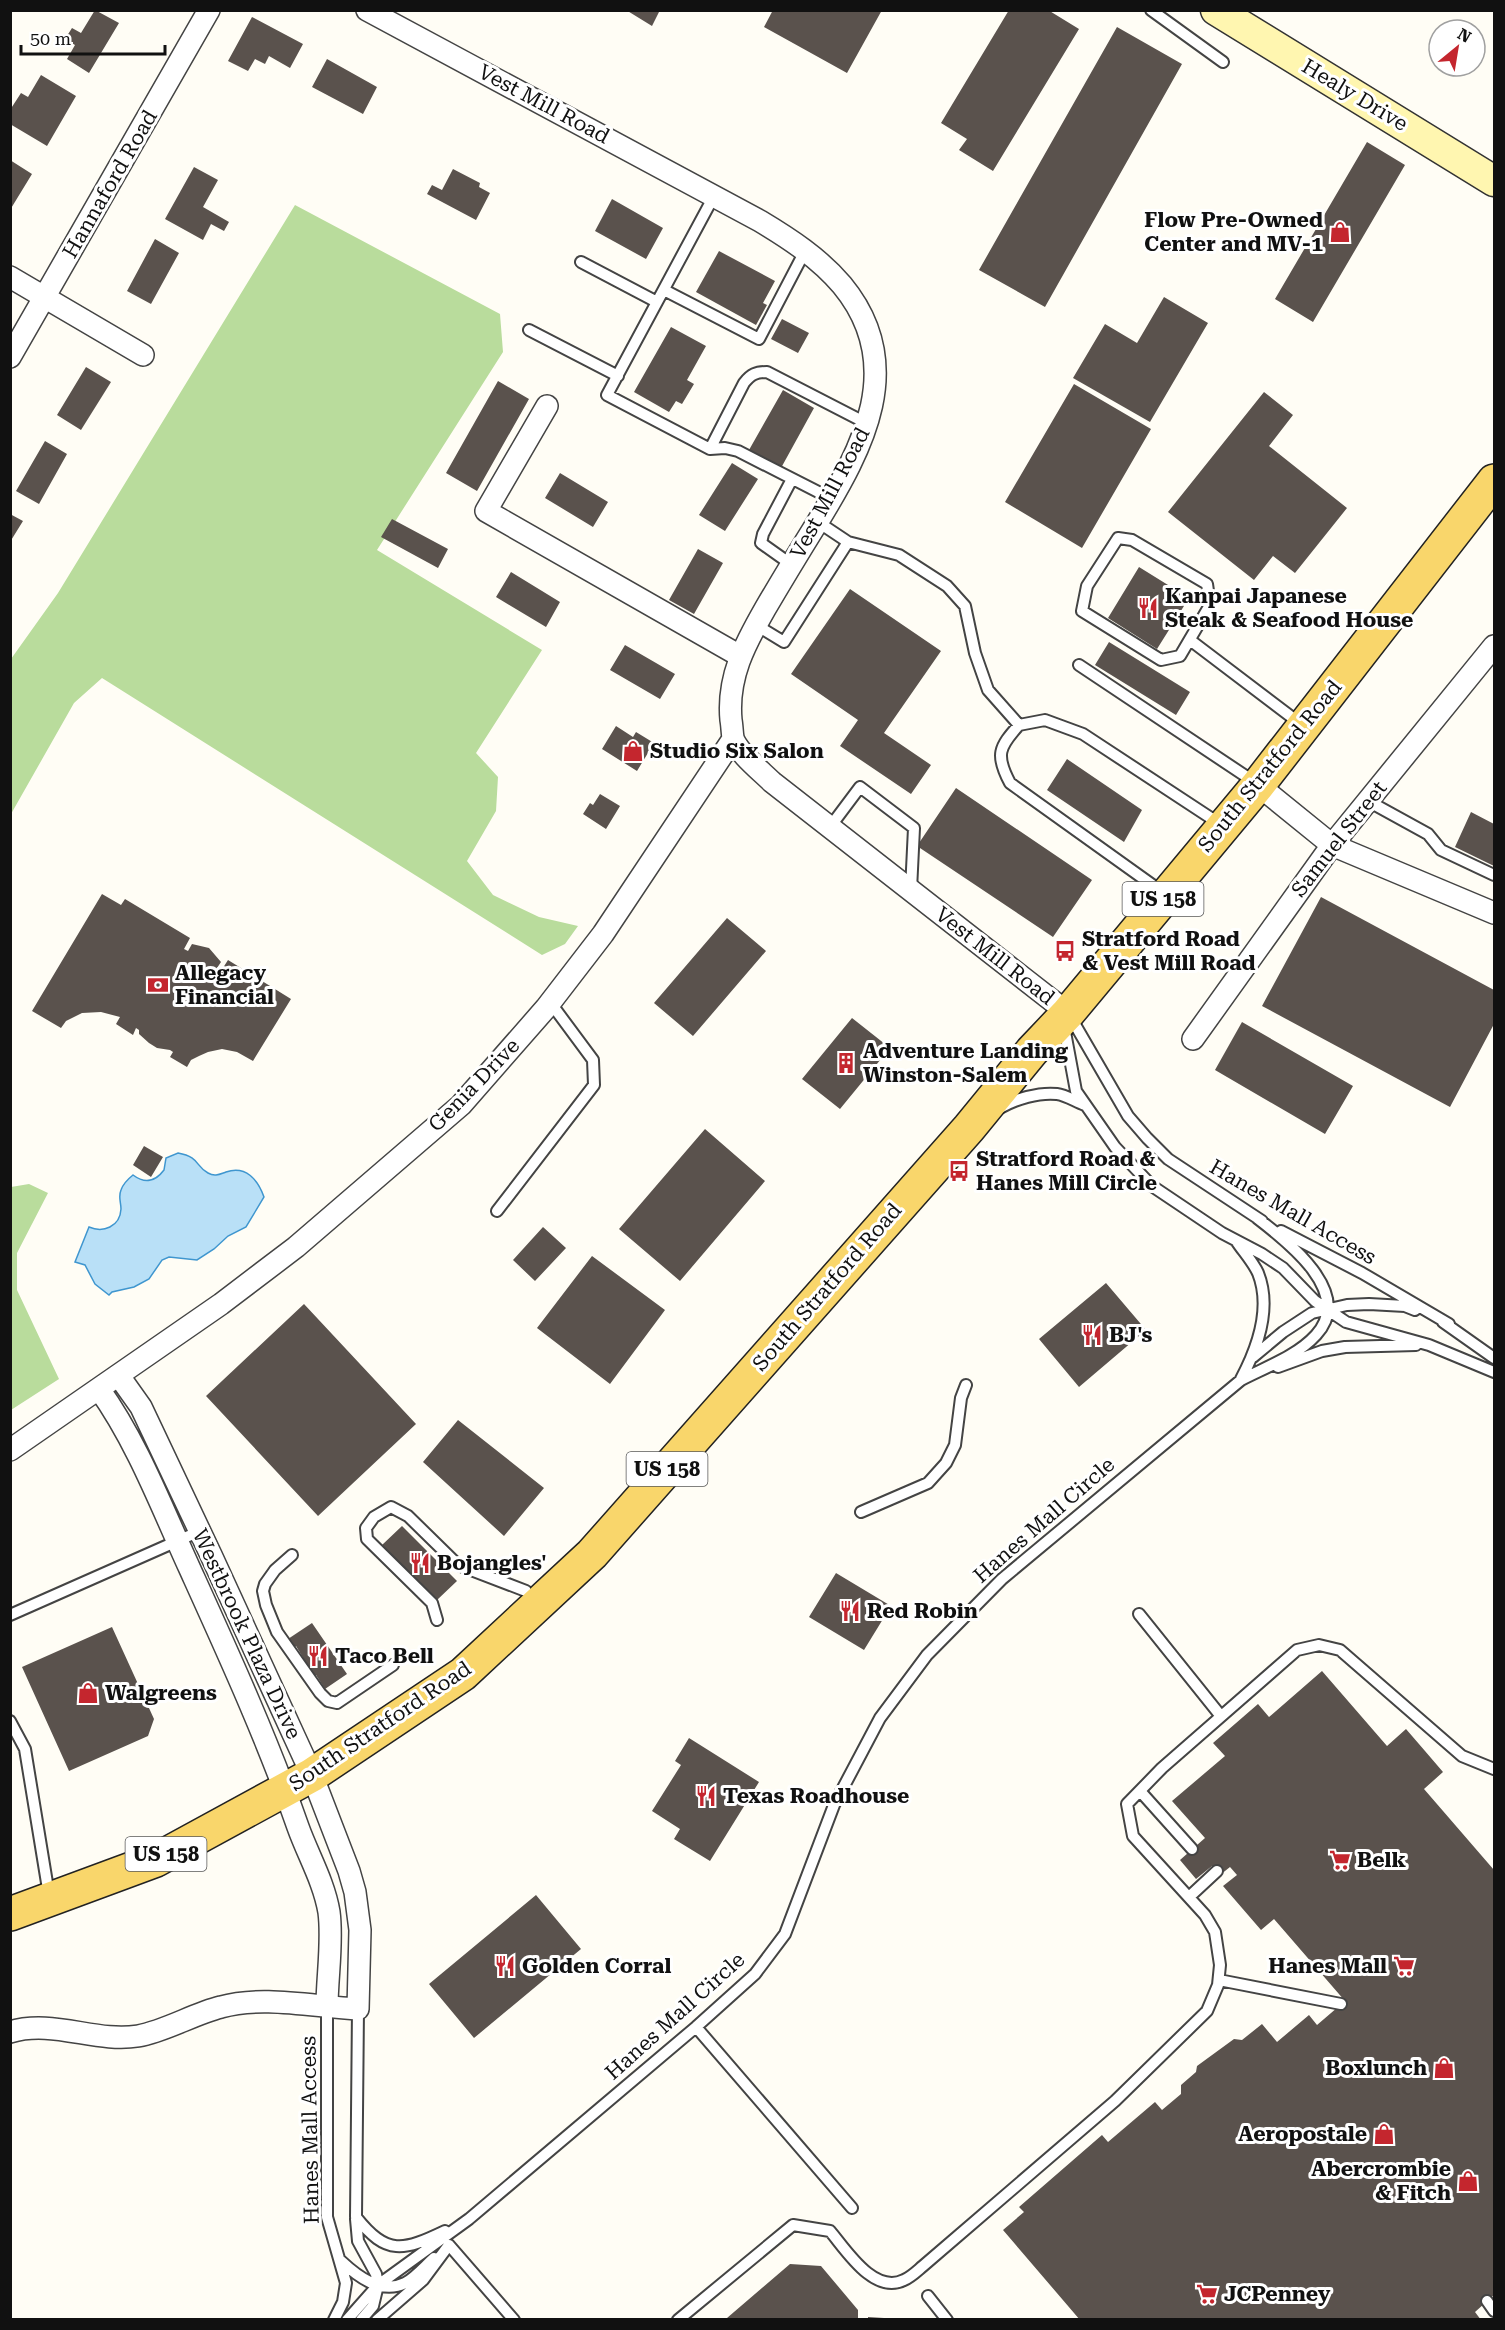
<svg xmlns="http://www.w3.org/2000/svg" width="1505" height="2330" viewBox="0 0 1505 2330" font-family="'Roboto Serif',serif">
	<rect width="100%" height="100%" fill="#fffdf5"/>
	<path fill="#b9dc9c" d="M295 205 500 314 503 352 377 550 542 650 476 753 498 777 496 811 467 861 493 895 539 917 578 926 565 944 542 955 102 678 74 703 11 814V659L58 593Z
		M29 1184 48 1193 17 1253V1290L59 1379 11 1410V1187Z"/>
	<path fill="#b9e0f7" stroke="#3f96cf" stroke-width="1.5" d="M178 1153C200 1157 195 1166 208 1173 215 1177 220 1174 226 1172 246 1165 258 1180 264 1197L246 1227 228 1236 214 1249 197 1260 169 1257 162 1260 149 1279 134 1287 112 1292 109 1295 95 1284 85 1265 75 1262 89 1227C103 1233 120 1227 121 1209 121 1202 118 1197 121 1190 123 1184 128 1179 133 1175 145 1184 155 1182 164 1170L166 1158Z"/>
	<path fill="#5a524d" d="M95 10 119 23 89 73 67 59 75 45 65 39 72 28 81 33Z
		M626 10H660L652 26Z
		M773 10H882L847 73 764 27Z
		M1009 10H1048L1079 29 993 171 959 150 967 139 941 123Z
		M252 17 303 44 290 68 269 56 265 64 255 59 248 71 228 61Z
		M1117 27 1182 64 1045 307 979 270Z
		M327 59 377 87 363 114 312 87Z
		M41 75 76 96 47 146 10 124V110L21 93 28 97Z
		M1367 142 1405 165 1313 322 1275 299Z
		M10 160 32 174 10 210Z
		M194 167 218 180 203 207 229 222 224 231 211 224 203 240 165 219Z
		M453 169 480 183 479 187 490 193 476 220 427 194 432 185 442 190Z
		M612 199 663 228 646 259 595 231Z
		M155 239 179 253 151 304 127 291Z
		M719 251 775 281 763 303 767 305 756 325 696 292Z
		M1164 297 1208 323 1150 422 1073 378 1105 324 1137 343Z
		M782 319 809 333 798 353 771 339Z
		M671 327 706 346 687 380 694 384 682 404 676 401 669 412 634 392Z
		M86 367 111 382 81 430 57 415Z
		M498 381 529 399 477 491 446 473Z
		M1074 384 1151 429 1082 548 1005 502Z
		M783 390 814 408 781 468 749 450Z
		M1264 392 1293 415 1269 446 1347 508 1295 573 1273 556 1254 580 1168 512Z
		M45 441 67 454 39 504 16 491Z
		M732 463 758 479 725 531 699 515Z
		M560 473 608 502 593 527 545 498Z
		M10 514 23 521 10 542Z
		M392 519 448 549 438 568 381 537Z
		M698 549 723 563 694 614 669 600Z
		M1139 567 1189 598 1157 649 1108 618Z
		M511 572 560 602 546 627 496 597Z
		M850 589 941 651 884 733 931 765 911 794 840 746 858 720 791 674Z
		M1109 642 1190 692 1176 715 1095 665Z
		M625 645 675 674 660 699 610 670Z
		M616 726 633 737 636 732 654 743 637 771 602 749Z
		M1067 759 1142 810 1124 842 1047 790Z
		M956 788 1092 880 1053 937 917 846Z
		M600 794 620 806 606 829 583 814 590 803 593 805Z
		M1471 812 1494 824V866L1455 847Z
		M102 894 121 905 125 899 190 938 184 949 188 951 192 944 209 948 221 962 217 968 221 971 228 960 291 999 253 1061 237 1052 222 1049 208 1052 199 1056 191 1060 187 1067 170 1057 173 1052 170 1050 157 1048 149 1043 139 1034V1030L136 1028 133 1035 116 1024 120 1017 101 1012 82 1013 66 1021 61 1028 32 1011Z
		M1321 897 1494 990V1024L1450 1107 1262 1006Z
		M727 918 766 951 693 1036 654 1003Z
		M852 1018 890 1048 840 1109 802 1079Z
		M1242 1022 1353 1086 1325 1134 1215 1070Z
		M705 1129 765 1181 680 1281 619 1229Z
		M144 1146 163 1157 151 1177 133 1165Z
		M543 1227 566 1248 535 1281 513 1260Z
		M592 1256 665 1310 610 1384 537 1328Z
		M1106 1283 1146 1330 1079 1387 1039 1339Z
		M304 1304 416 1424 318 1516 206 1396Z
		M458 1420 544 1488 504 1536 423 1462Z
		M402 1526 457 1581 437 1600 382 1545Z
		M836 1573 891 1606 864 1650 809 1617Z
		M312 1623 347 1674 325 1689 316 1675 314 1676 296 1646 294 1648 288 1639Z
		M112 1627 154 1719 148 1736 69 1771 22 1667Z
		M1322 1671 1387 1746 1406 1729 1425 1751 1443 1772 1424 1789 1494 1870V2295L1475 2312 1481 2320H1080L1003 2230 1024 2212 1019 2207 1102 2135 1108 2142 1155 2102 1162 2110 1181 2094V2085L1196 2072 1197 2066 1234 2039 1242 2040 1262 2024 1277 2042 1309 2015 1317 2025 1345 2001 1274 1919 1261 1930 1223 1886 1237 1875 1230 1867 1220 1875 1212 1866 1196 1879 1180 1860 1205 1838 1172 1801 1225 1756 1213 1743 1258 1704 1269 1717Z
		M689 1738 759 1782 710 1861 674 1839 680 1829 652 1811 681 1765 675 1761Z
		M536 1895 581 1949 474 2038 429 1984Z
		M790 2264 821 2266 858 2310V2320H729L727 2318Z
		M868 2317 884 2318V2320H868Z"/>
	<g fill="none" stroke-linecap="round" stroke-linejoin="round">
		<defs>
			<path id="lane" d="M1151 10 1223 62
				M714 196 607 395 710 449 725 448 738 451 832 499
				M581 262 657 302
				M664 290 759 339 805 251
				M529 330 618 376
				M710 449 744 383C751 374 756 372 767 372L868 424
				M1118 538 1132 540 1207 584 1210 605 1180 656 1161 660 1082 611 1087 586Z
				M848 542 899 555 947 586 965 606 975 653 988 690 1019 725
				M792 565 761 543 763 534 792 479
				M756 625 784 642 848 542 818 522
				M1190 640 1302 725
				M1079 665 1256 783
				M1368 801 1428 834 1441 850 1494 875
				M830 827 860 787 914 828 911 890
				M1165 894 1010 783C995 755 999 747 1019 725L1045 720 1083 734 1220 824
				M1070 1016 1128 1116 1147 1138 1168 1159 1262 1221
				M1066 1025 1065 1032 1076 1091 1115 1147 1152 1186 1222 1233 1262 1254 1283 1268 1315 1301 1346 1322 1429 1345 1494 1372
				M1000 1108C1015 1099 1039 1092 1057 1094 1066 1095 1076 1102 1085 1105
				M497 1211 594 1085 593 1060 550 1002
				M1281 1231 1362 1273 1449 1324
				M1237 1242C1243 1251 1253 1262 1258 1273 1272 1308 1258 1347 1241 1379
				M1443 1322 1494 1358
				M1253 1357 1283 1332 1312 1313 1347 1305 1369 1304 1405 1306 1415 1310
				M1278 1367 1322 1351 1345 1347 1416 1345
				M861 1512 928 1483 946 1463 955 1445 961 1398 966 1385
				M292 1555 275 1570 265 1584 263 1591 266 1605 277 1632 320 1693 328 1701 337 1703 393 1665
				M1139 1614 1220 1715
				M10 1615 200 1531
				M437 1620 432 1603 367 1539 366 1528 374 1517 391 1507 408 1516 458 1565 526 1591
				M10 1721 25 1749 49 1895
				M1140 1791 1192 1849
				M1189 1897 1217 1871
				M1219 1980 1341 2004
				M327 2007V2217L346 2283 343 2302 334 2320
				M358 2009 356 2217C387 2256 403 2251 445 2231
				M696 2027 852 2208
				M356 2219 358 2241 376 2274 378 2285 373 2306 361 2320
				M341 2261C357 2276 381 2295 405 2283 415 2278 425 2266 434 2258
				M928 2296 947 2320
				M1487 2301 1494 2311
				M347 2320 378 2285 469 2219 696 2027 755 1974 785 1934 834 1805 880 1718 927 1655 1002 1579 1241 1380C1266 1367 1297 1356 1316 1335 1355 1293 1287 1241 1257 1218
				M377 2320 423 2280 449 2245 514 2320
				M678 2320 793 2225 830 2231C846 2250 874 2295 904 2280 911 2277 917 2271 923 2266L1115 2101 1207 2011 1218 1985 1220 1965 1215 1932 1205 1915 1133 1836 1127 1804 1162 1768 1297 1650 1319 1645 1340 1650 1462 1756 1494 1769"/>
			<path id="street" d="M367 10 760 221C790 239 819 258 842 285 908 365 863 448 817 523 799 552 782 580 765 609 745 644 727 677 731 720 732 725 732 732 733 738 738 753 761 771 772 782L1068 1013
				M10 277 143 355
				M10 357 209 10
				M547 406 486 511 740 656
				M1258 785 1332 845 1494 913
				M1193 1039 1332 845 1494 646
				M99 1389C137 1442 162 1508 189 1567 228 1653 267 1738 298 1827 308 1855 324 1882 329 1912 333 1942 327 1977 327 2007
				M10 1450 221 1304 296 1247 461 1105 546 1008 603 934 733 739
				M10 2032C53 2019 96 2043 138 2036 166 2031 193 2014 221 2007 262 1995 315 2007 358 2009L360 1930 355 1892 349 1871 312 1775 211 1555 141 1407 119 1376"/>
			<path id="secondary" d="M1216 10 1494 181"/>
			<path id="primary" d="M10 1914 156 1860 312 1775 463 1674 592 1554 969 1128 1032 1051 1068 1013 1258 785 1494 481"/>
		</defs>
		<use href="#lane" stroke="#444" stroke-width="14"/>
		<use href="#street" stroke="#444" stroke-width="24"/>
		<use href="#secondary" stroke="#333" stroke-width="33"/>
		<use href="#primary" stroke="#222" stroke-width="36"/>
		<use href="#lane" stroke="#fff" stroke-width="10"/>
		<use href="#street" stroke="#fff" stroke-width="21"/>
		<use href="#secondary" stroke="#fff6b0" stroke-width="30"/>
		<use href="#primary" stroke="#f9d66b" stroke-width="33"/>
	</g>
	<defs>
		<symbol id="shop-bare" viewBox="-9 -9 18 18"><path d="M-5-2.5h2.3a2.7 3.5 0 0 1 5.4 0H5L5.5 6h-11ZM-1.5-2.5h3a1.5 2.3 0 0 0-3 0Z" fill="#c4262e" stroke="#fff" stroke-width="2.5" paint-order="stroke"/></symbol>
		<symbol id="restaurant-bare" viewBox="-9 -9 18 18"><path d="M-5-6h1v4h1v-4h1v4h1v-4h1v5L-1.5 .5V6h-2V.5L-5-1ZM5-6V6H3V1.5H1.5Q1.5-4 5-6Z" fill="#c4262e" stroke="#fff" stroke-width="2.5" paint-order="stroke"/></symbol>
		<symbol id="bus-bare" viewBox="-9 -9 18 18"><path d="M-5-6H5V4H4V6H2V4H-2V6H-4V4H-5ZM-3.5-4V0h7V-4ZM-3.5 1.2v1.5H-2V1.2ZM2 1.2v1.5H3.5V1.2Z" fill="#c4262e" stroke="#fff" stroke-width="2.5" paint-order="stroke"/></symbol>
		<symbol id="bank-bare" viewBox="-9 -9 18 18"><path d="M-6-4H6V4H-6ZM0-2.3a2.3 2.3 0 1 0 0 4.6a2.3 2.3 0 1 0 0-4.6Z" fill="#c4262e" stroke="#fff" stroke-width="2.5" paint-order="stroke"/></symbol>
		<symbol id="building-bare" viewBox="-9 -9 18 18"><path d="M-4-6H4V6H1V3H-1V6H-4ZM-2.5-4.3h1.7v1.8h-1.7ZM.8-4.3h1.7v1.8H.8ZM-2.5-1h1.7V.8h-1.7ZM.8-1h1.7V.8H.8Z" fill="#c4262e" stroke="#fff" stroke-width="2.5" paint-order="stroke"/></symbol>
		<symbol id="supermarket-bare" viewBox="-9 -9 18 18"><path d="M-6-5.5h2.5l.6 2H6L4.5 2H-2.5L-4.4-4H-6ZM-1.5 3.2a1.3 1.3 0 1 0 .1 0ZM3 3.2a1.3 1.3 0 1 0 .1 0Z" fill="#c4262e" stroke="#fff" stroke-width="2.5" paint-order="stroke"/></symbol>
	</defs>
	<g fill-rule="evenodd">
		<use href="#shop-bare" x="1325" y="217" width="30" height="30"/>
		<use href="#restaurant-bare" x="1133" y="593" width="30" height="30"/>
		<use href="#shop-bare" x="618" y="736" width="30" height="30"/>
		<use href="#bus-bare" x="1050" y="936" width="30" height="30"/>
		<use href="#bank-bare" x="143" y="970" width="30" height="30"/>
		<use href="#building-bare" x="831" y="1048" width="30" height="30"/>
		<use href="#bus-bare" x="944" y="1156" width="30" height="30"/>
		<use href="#restaurant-bare" x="1077" y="1320" width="30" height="30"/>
		<use href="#restaurant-bare" x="405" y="1548" width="30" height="30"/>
		<use href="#restaurant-bare" x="835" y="1596" width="30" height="30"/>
		<use href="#restaurant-bare" x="303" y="1641" width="30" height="30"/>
		<use href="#shop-bare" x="73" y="1678" width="30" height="30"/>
		<use href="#restaurant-bare" x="691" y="1781" width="30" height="30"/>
		<use href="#supermarket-bare" x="1325" y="1845" width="30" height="30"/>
		<use href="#restaurant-bare" x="490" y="1951" width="30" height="30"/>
		<use href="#supermarket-bare" x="1389" y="1951" width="30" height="30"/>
		<use href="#shop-bare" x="1429" y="2053" width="30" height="30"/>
		<use href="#shop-bare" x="1369" y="2119" width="30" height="30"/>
		<use href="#shop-bare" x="1453" y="2166" width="30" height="30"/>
		<use href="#supermarket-bare" x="1192" y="2279" width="30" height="30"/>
	</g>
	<g text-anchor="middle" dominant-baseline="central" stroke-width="6" stroke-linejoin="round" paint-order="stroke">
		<g fill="#fff" stroke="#585858" stroke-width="1.5">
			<rect x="1122.5" y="882" width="81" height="34" rx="4.5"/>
			<rect x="626.5" y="1452" width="81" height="34" rx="4.5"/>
			<rect x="125.5" y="1837" width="81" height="34" rx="4.5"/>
		</g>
		<g font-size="20" font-weight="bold" fill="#111">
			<text x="1163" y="899">US 158</text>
			<text x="667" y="1469">US 158</text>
			<text x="166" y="1854">US 158</text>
		</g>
		<g font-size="21" fill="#111" stroke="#fff">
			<text transform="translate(1355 95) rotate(31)">Healy Drive</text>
			<text transform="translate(544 104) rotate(28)">Vest Mill Road</text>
			<text transform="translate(110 184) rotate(-60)">Hannaford Road</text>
			<text transform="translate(830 493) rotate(-62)">Vest Mill Road</text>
			<text transform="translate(1270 766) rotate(-51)">South Stratford Road</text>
			<text transform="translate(1339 839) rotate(-52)">Samuel Street</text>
			<text transform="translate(995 956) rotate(38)">Vest Mill Road</text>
			<text transform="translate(474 1085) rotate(-46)">Genia Drive</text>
			<text transform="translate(1293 1212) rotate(30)">Hanes Mall Access</text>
			<text transform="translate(827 1287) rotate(-49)">South Stratford Road</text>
			<text transform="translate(1044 1520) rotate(-41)">Hanes Mall Circle</text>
			<text transform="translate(247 1634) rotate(65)">Westbrook Plaza Drive</text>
			<text transform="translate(380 1726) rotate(-34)">South Stratford Road</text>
			<text transform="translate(675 2016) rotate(-42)">Hanes Mall Circle</text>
			<text transform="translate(310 2130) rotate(-91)">Hanes Mall Access</text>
		</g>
		<g font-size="21" font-weight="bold" fill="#111" stroke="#fff" text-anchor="start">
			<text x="1323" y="220" text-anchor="end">Flow Pre-Owned<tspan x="1323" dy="24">Center and MV-1</tspan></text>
			<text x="1165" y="596">Kanpai Japanese<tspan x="1165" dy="24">Steak &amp; Seafood House</tspan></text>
			<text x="650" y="751">Studio Six Salon</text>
			<text x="1082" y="939">Stratford Road<tspan x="1082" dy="24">&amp; Vest Mill Road</tspan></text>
			<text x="175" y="973">Allegacy<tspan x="175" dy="24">Financial</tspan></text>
			<text x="863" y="1051">Adventure Landing<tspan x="863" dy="24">Winston-Salem</tspan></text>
			<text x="976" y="1159">Stratford Road &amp;<tspan x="976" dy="24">Hanes Mill Circle</tspan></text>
			<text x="1109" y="1335">BJ's</text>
			<text x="437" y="1563">Bojangles'</text>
			<text x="867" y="1611">Red Robin</text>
			<text x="335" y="1656">Taco Bell</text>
			<text x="105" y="1693">Walgreens</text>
			<text x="723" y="1796">Texas Roadhouse</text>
			<text x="1357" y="1860">Belk</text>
			<text x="522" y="1966">Golden Corral</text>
			<text x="1387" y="1966" text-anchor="end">Hanes Mall</text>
			<text x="1427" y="2068" text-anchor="end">Boxlunch</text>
			<text x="1367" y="2134" text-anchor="end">Aeropostale</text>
			<text x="1451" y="2169" text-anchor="end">Abercrombie<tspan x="1451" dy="24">&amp; Fitch</tspan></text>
			<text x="1224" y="2294">JCPenney</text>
		</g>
	</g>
	<rect width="1505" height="2330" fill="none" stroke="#111111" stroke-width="24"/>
	<g transform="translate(1457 48) rotate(30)"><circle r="28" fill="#ffffff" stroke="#a0a0a0" stroke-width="1.5"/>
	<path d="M0-4.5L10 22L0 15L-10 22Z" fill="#c4262e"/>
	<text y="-9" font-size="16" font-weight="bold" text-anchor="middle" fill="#111111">N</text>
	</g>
	<path d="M21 45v9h144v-9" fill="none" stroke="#111111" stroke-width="3"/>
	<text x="30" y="45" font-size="18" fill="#111111" stroke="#ffffff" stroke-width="4.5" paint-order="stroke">50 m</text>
</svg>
